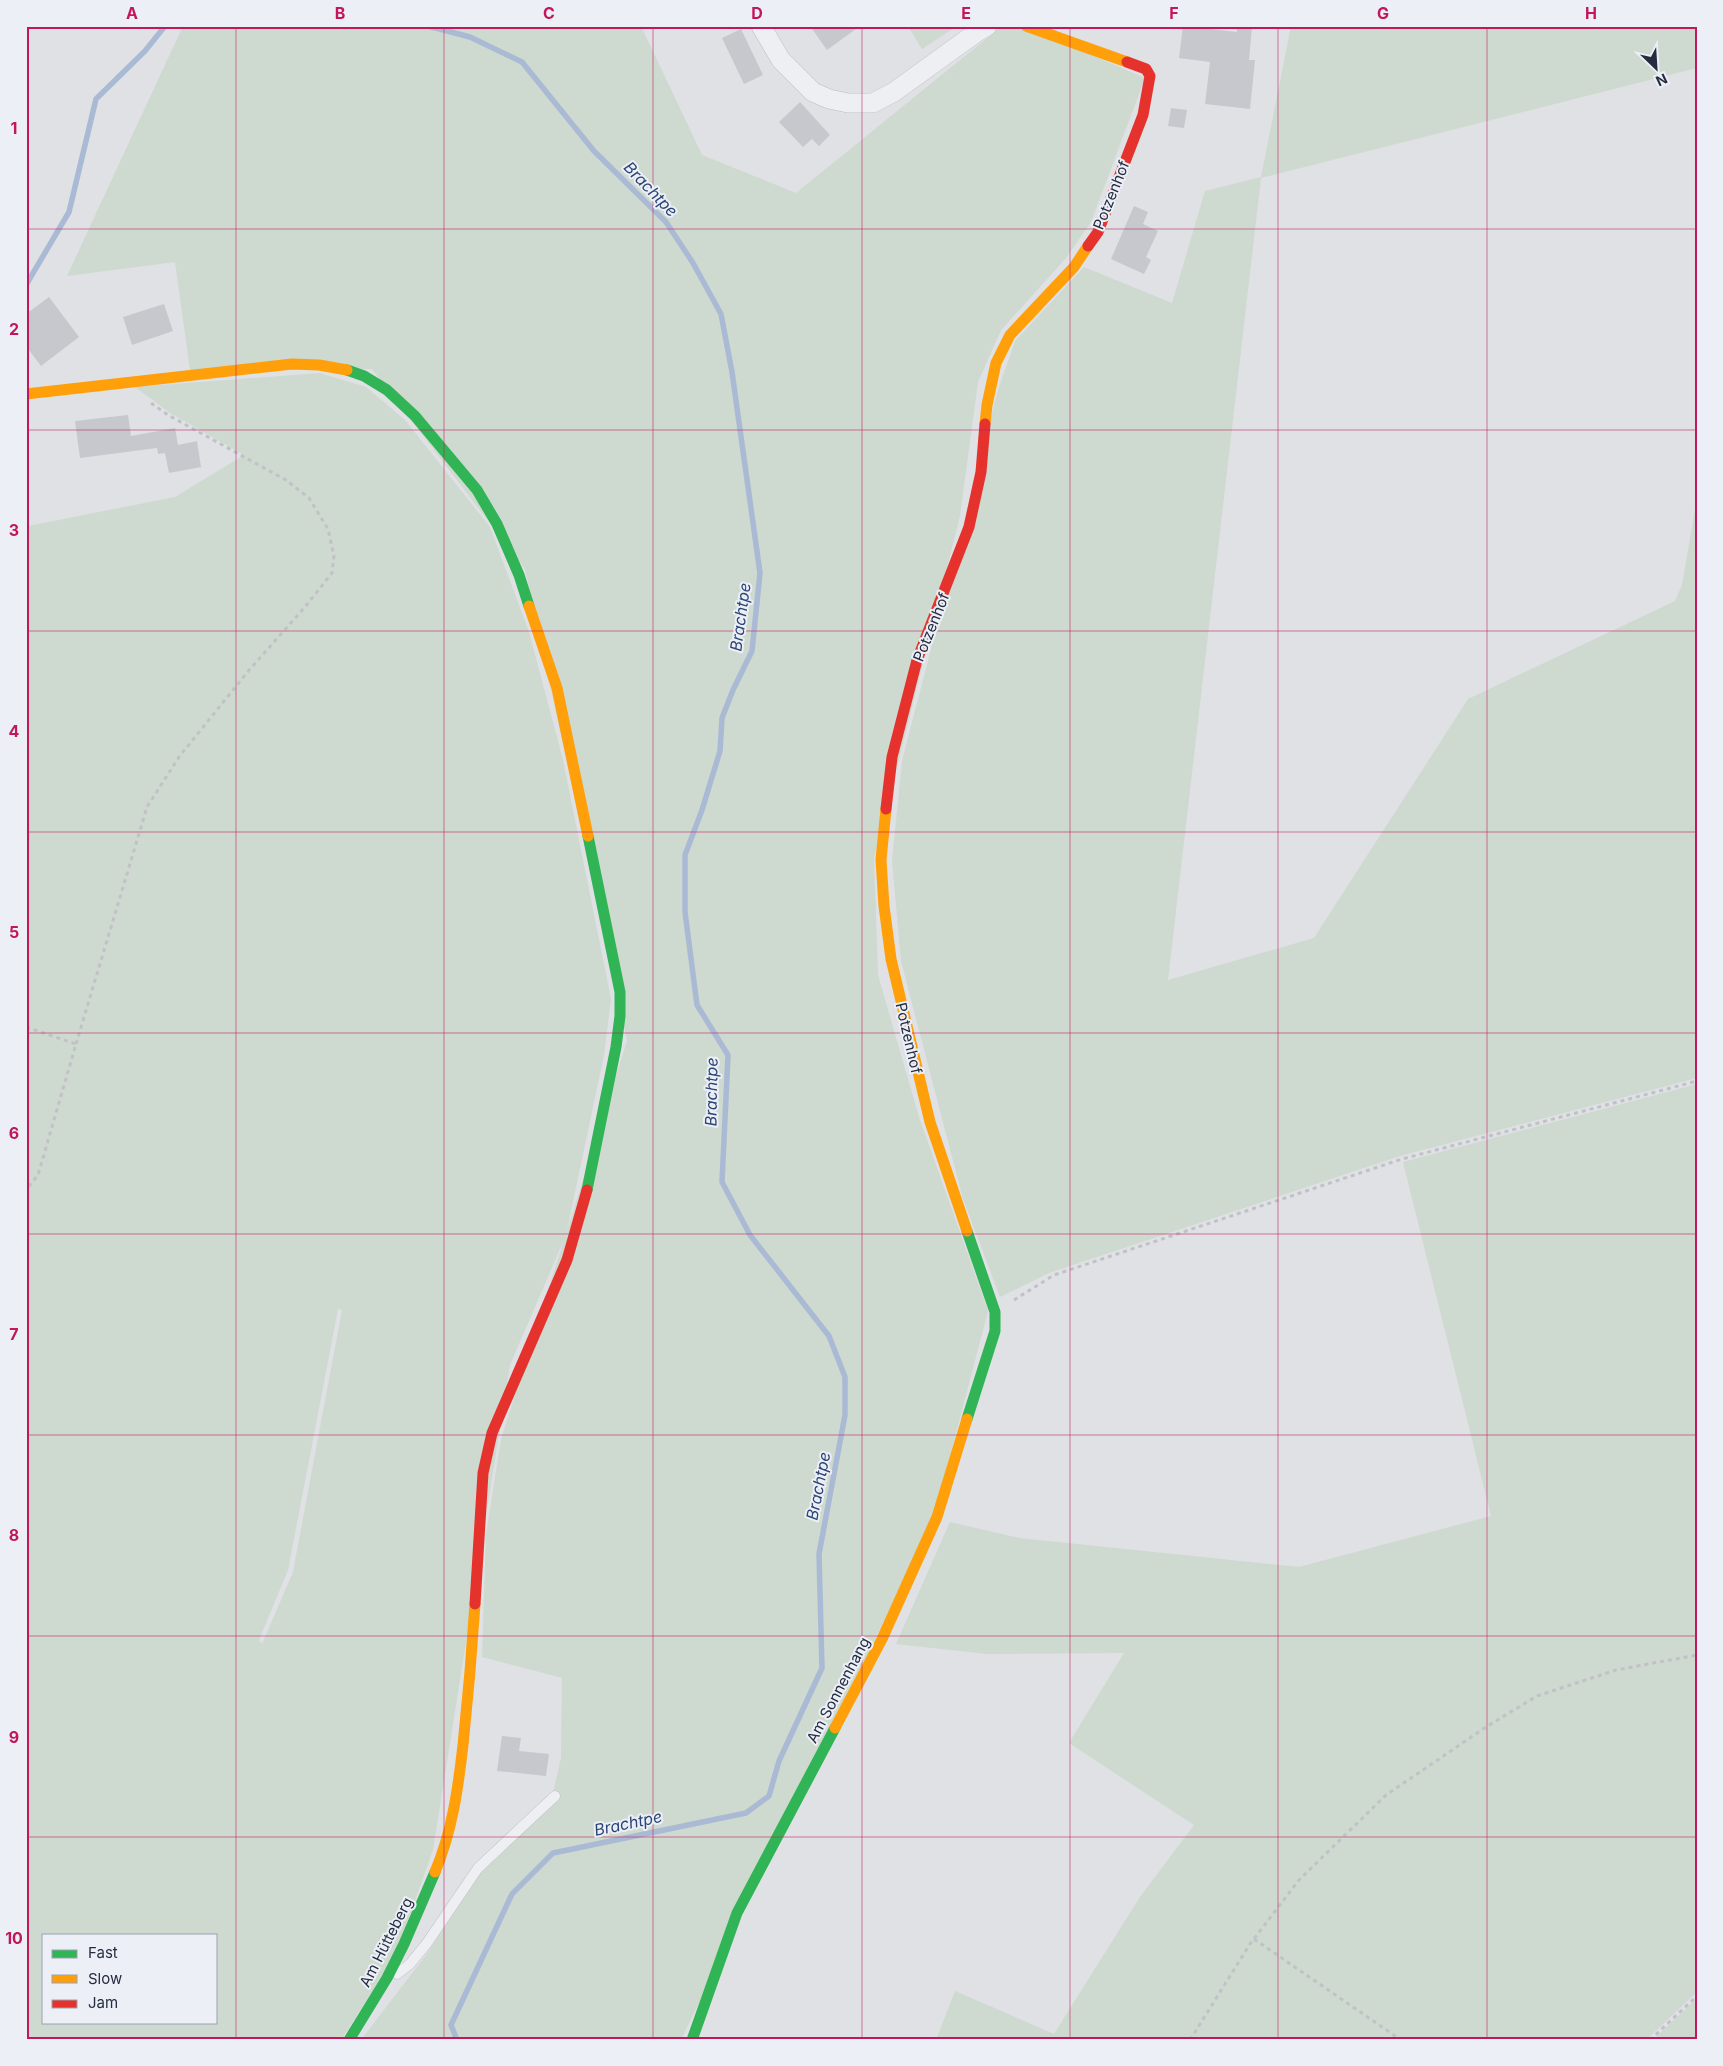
<svg xmlns="http://www.w3.org/2000/svg" width="1723" height="2066" font-family="Inter,sans-serif">
	<style>
		.green { fill: #ced9cf; fill-rule: evenodd }
		.lines { fill: none; stroke-linecap: round; stroke-linejoin: round }
		.stream { stroke: #aabad4; stroke-width: 5.5 }
		.building { fill: #c6c8cd }
		.lane-casing { stroke: #bcbec3; stroke-width: 11 }
		.street-casing { stroke: #bcbec3; stroke-width: 20 }
		.path { stroke: #c1c2c8; stroke-width: 3; stroke-dasharray: 4 4; stroke-linecap: butt }
		.lane { stroke: #eeeff2; stroke-width: 10 }
		.street { stroke: #eeeff2; stroke-width: 19 }
		.fast { stroke: #30b455; stroke-width: 11 }
		.slow { stroke: #ff9f0a; stroke-width: 11 }
		.jam { stroke: #e5322d; stroke-width: 11 }
		.grid { fill: none; stroke: #c2185b; stroke-width: 1; stroke-opacity: 0.55 }
		.labels { text-anchor: middle; dominant-baseline: central; stroke-width: 4; stroke-linejoin: round; paint-order: stroke }
		.street-label { font-size: 15px; fill: #252c40; stroke: #eceff6 }
		.water-label { font-size: 16px; font-style: italic; fill: #2b4577; stroke: #eceff6 }
		.neatline { fill: none; stroke: #c2185b; stroke-width: 2 }
		.grid-label { font-size: 16px; text-anchor: middle; font-weight: bold; fill: #c2185b }
	</style>
	<rect width="100%" height="100%" fill="#dfe1e5"/>
	<path class="green" d="M183,26H641L702,155L796,193L1002,26L1012,27L1061,42L1145,78L1091,222L1066,258L1001,330L978,382L960,516L874,859L878,975L919,1117L988,1311L934,1517L681,2040H361L426,1955L480,1874L555,1802L553,1793L561,1758L562,1678L482,1657L486,1534L501,1439L627,1041L525,569L372,369L190,370L175,262L67,276Z
		M908,26H957L922,49Z
		M1291,26H1697V68L1261,178L1168,980L1314,938L1468,699L1675,601L1682,585L1697,498V1078L1400,1156L1049,1273L1000,1297L963,1199L901,961L892,861L902,761L998,390L1015,341L1084,267L1172,303L1205,191L1261,177Z
		M320,373L366,387L405,420L490,527L529,632L563,760L611,999L604,1055L566,1235L510,1365L433,1850L396,1954L341,2040H26V529L28,526L175,497L244,455L170,413L135,387ZM338,1309L342,1310L293,1572L262,1644L259,1640L288,1570ZM44,1935H216V2022H44Z
		M1697,1084V1992L1646,2040H936L955,1991L1054,2034L1140,1897L1194,1825L1069,1743L1124,1653L987,1654L896,1644L950,1522L1019,1538L1299,1567L1491,1516L1403,1162Z
		M1697,1998V2040H1653Z"/>
	<g class="lines">
		<path class="stream" d="M428,26L470,37L522,62L594,151L666,222L693,263L721,314L732,372L760,573L752,651L733,690L722,718L720,751L702,810L685,855V912L697,1005L728,1055L722,1182L750,1235L829,1336L845,1377V1415L819,1554L822,1668L779,1761L769,1796L746,1813L553,1853L512,1894L451,2025L457,2040
			M26,285L69,212L96,99L145,51L165,26"/>
	</g>
	<path class="building" d="M810,26H860L827,50Z
		M1183,26L1237,32V26H1252L1249,60H1255L1250,109L1205,104L1210,62L1179,58Z
		M741,29L763,75L744,84L722,38Z
		M800,102L830,135L819,146L812,139L803,147L779,122Z
		M1171,108L1187,110L1184,128L1168,126Z
		M1134,206L1148,212L1143,224L1158,231L1146,257L1151,260L1144,274L1111,259Z
		M49,297L79,337L41,366L26,346V314Z
		M164,304L173,331L132,345L123,317Z
		M128,415L131,436L175,428L178,445L197,441L201,467L169,473L165,453L158,454L157,448L80,458L75,421Z
		M502,1736L521,1738L519,1751L549,1754L546,1776L497,1771Z"/>
	<g class="lines">
		<defs>
			<path id="lane" d="M397,1974L410,1964L427,1943L478,1868L555,1796"/>
			<path id="street" d="M761,26L781,60L813,92L829,99L848,103H873L894,92L977,32L987,26"/>
		</defs>
		<use href="#lane" class="lane-casing"/>
		<use href="#street" class="street-casing"/>
		<path class="path" d="M26,1027L76,1044L38,1175L26,1190
			M76,1044L147,807L179,757L250,669L305,607L332,573L334,556L328,529L309,498L286,480L168,415L151,403
			M1014,1300L1054,1275L1402,1159L1697,1081
			M1254,1939L1401,2040
			M1190,2040L1250,1944L1299,1880L1386,1795L1486,1727L1537,1696L1616,1670L1697,1655
			M1650,2040L1697,1996"/>
		<use href="#lane" class="lane"/>
		<use href="#street" class="street"/>
		<path class="fast" d="M347,370L364,376L387,390L415,416L477,490L497,524L519,575L529,606
			M587,1190L616,1047L620,1016V992L588,836
			M967,1231L995,1312V1331L967,1419
			M349,2040L387,1978L404,1944L435,1872
			M692,2040L737,1913L835,1728"/>
		<path class="slow" d="M1026,26L1127,62
			M26,394L292,364L319,365L347,370
			M985,424L987,405L996,363L1010,335L1074,267L1088,246
			M529,606L557,688L588,836
			M886,809L881,860L884,906L891,959L930,1122L967,1231
			M835,1728L882,1639L937,1517L967,1419
			M435,1872C452,1832 458,1789 463,1745C468,1698 472,1651 475,1604"/>
		<path class="jam" d="M1088,246L1098,232L1143,115L1150,76L1146,69L1127,62
			M886,809L892,757L917,660L969,527L981,472L985,424
			M475,1604L483,1473L492,1433L567,1260L587,1190"/>
	</g>
	<path class="grid" d="M236,26V2040M444,26V2040M653,26V2040M862,26V2040M1070,26V2040M1278,26V2040M1487,26V2040M26,229H1697M26,430H1697M26,631H1697M26,832H1697M26,1033H1697M26,1234H1697M26,1435H1697M26,1636H1697M26,1837H1697"/>
	<g class="labels">
		<g class="street-label">
			<text transform="translate(1111 195) rotate(-68)">Potzenhof</text>
			<text transform="translate(931 627) rotate(-68)">Potzenhof</text>
			<text transform="translate(909 1038) rotate(77)">Potzenhof</text>
			<text transform="translate(838 1690) rotate(-62)">Am Sonnenhang</text>
			<text transform="translate(386 1942) rotate(-63)">Am Hütteberg</text>
		</g>
		<g class="water-label">
			<text transform="translate(651 189) rotate(46)">Brachtpe</text>
			<text transform="translate(740 617) rotate(-82)">Brachtpe</text>
			<text transform="translate(711 1092) rotate(-89)">Brachtpe</text>
			<text transform="translate(818 1486) rotate(-79)">Brachtpe</text>
			<text transform="translate(628 1823) rotate(-12)">Brachtpe</text>
		</g>
	</g>
	<rect width="1723" height="2066" fill="none" stroke="#eceff6" stroke-width="55"/>
	<rect x="42" y="1934" width="175" height="90" fill="#eceff6" stroke="#9ca1ad"/>
	<rect x="52" y="1950" width="25" height="8" fill="#30b455" stroke="#9ca1ad"/>
	<text x="88" y="1958" font-size="15" fill="#252c40">Fast</text>
	<rect x="52" y="1975" width="25" height="8" fill="#ff9f0a" stroke="#9ca1ad"/>
	<text x="88" y="1984" font-size="15" fill="#252c40">Slow</text>
	<rect x="52" y="2000" width="25" height="8" fill="#e5322d" stroke="#9ca1ad"/>
	<text x="88" y="2008" font-size="15" fill="#252c40">Jam</text>
	<g transform="translate(1656 68) rotate(155)" stroke="#eceff6" stroke-width="4" paint-order="stroke">
	<path d="M0-4L9 19L0 12L-9 19Z" fill="#252c40"/>
	<text y="-8" font-size="14" font-weight="bold" text-anchor="middle" fill="#252c40">N</text>
	</g>
	<rect x="28" y="28" width="1668" height="2010" class="neatline"/>
	<g class="grid-label">
		<text x="132" y="19">A</text>
		<text x="340" y="19">B</text>
		<text x="549" y="19">C</text>
		<text x="757" y="19">D</text>
		<text x="966" y="19">E</text>
		<text x="1174" y="19">F</text>
		<text x="1383" y="19">G</text>
		<text x="1591" y="19">H</text>
		<text x="14" y="134">1</text>
		<text x="14" y="335">2</text>
		<text x="14" y="536">3</text>
		<text x="14" y="737">4</text>
		<text x="14" y="938">5</text>
		<text x="14" y="1139">6</text>
		<text x="14" y="1340">7</text>
		<text x="14" y="1541">8</text>
		<text x="14" y="1743">9</text>
		<text x="14" y="1944">10</text>
	</g>
</svg>
